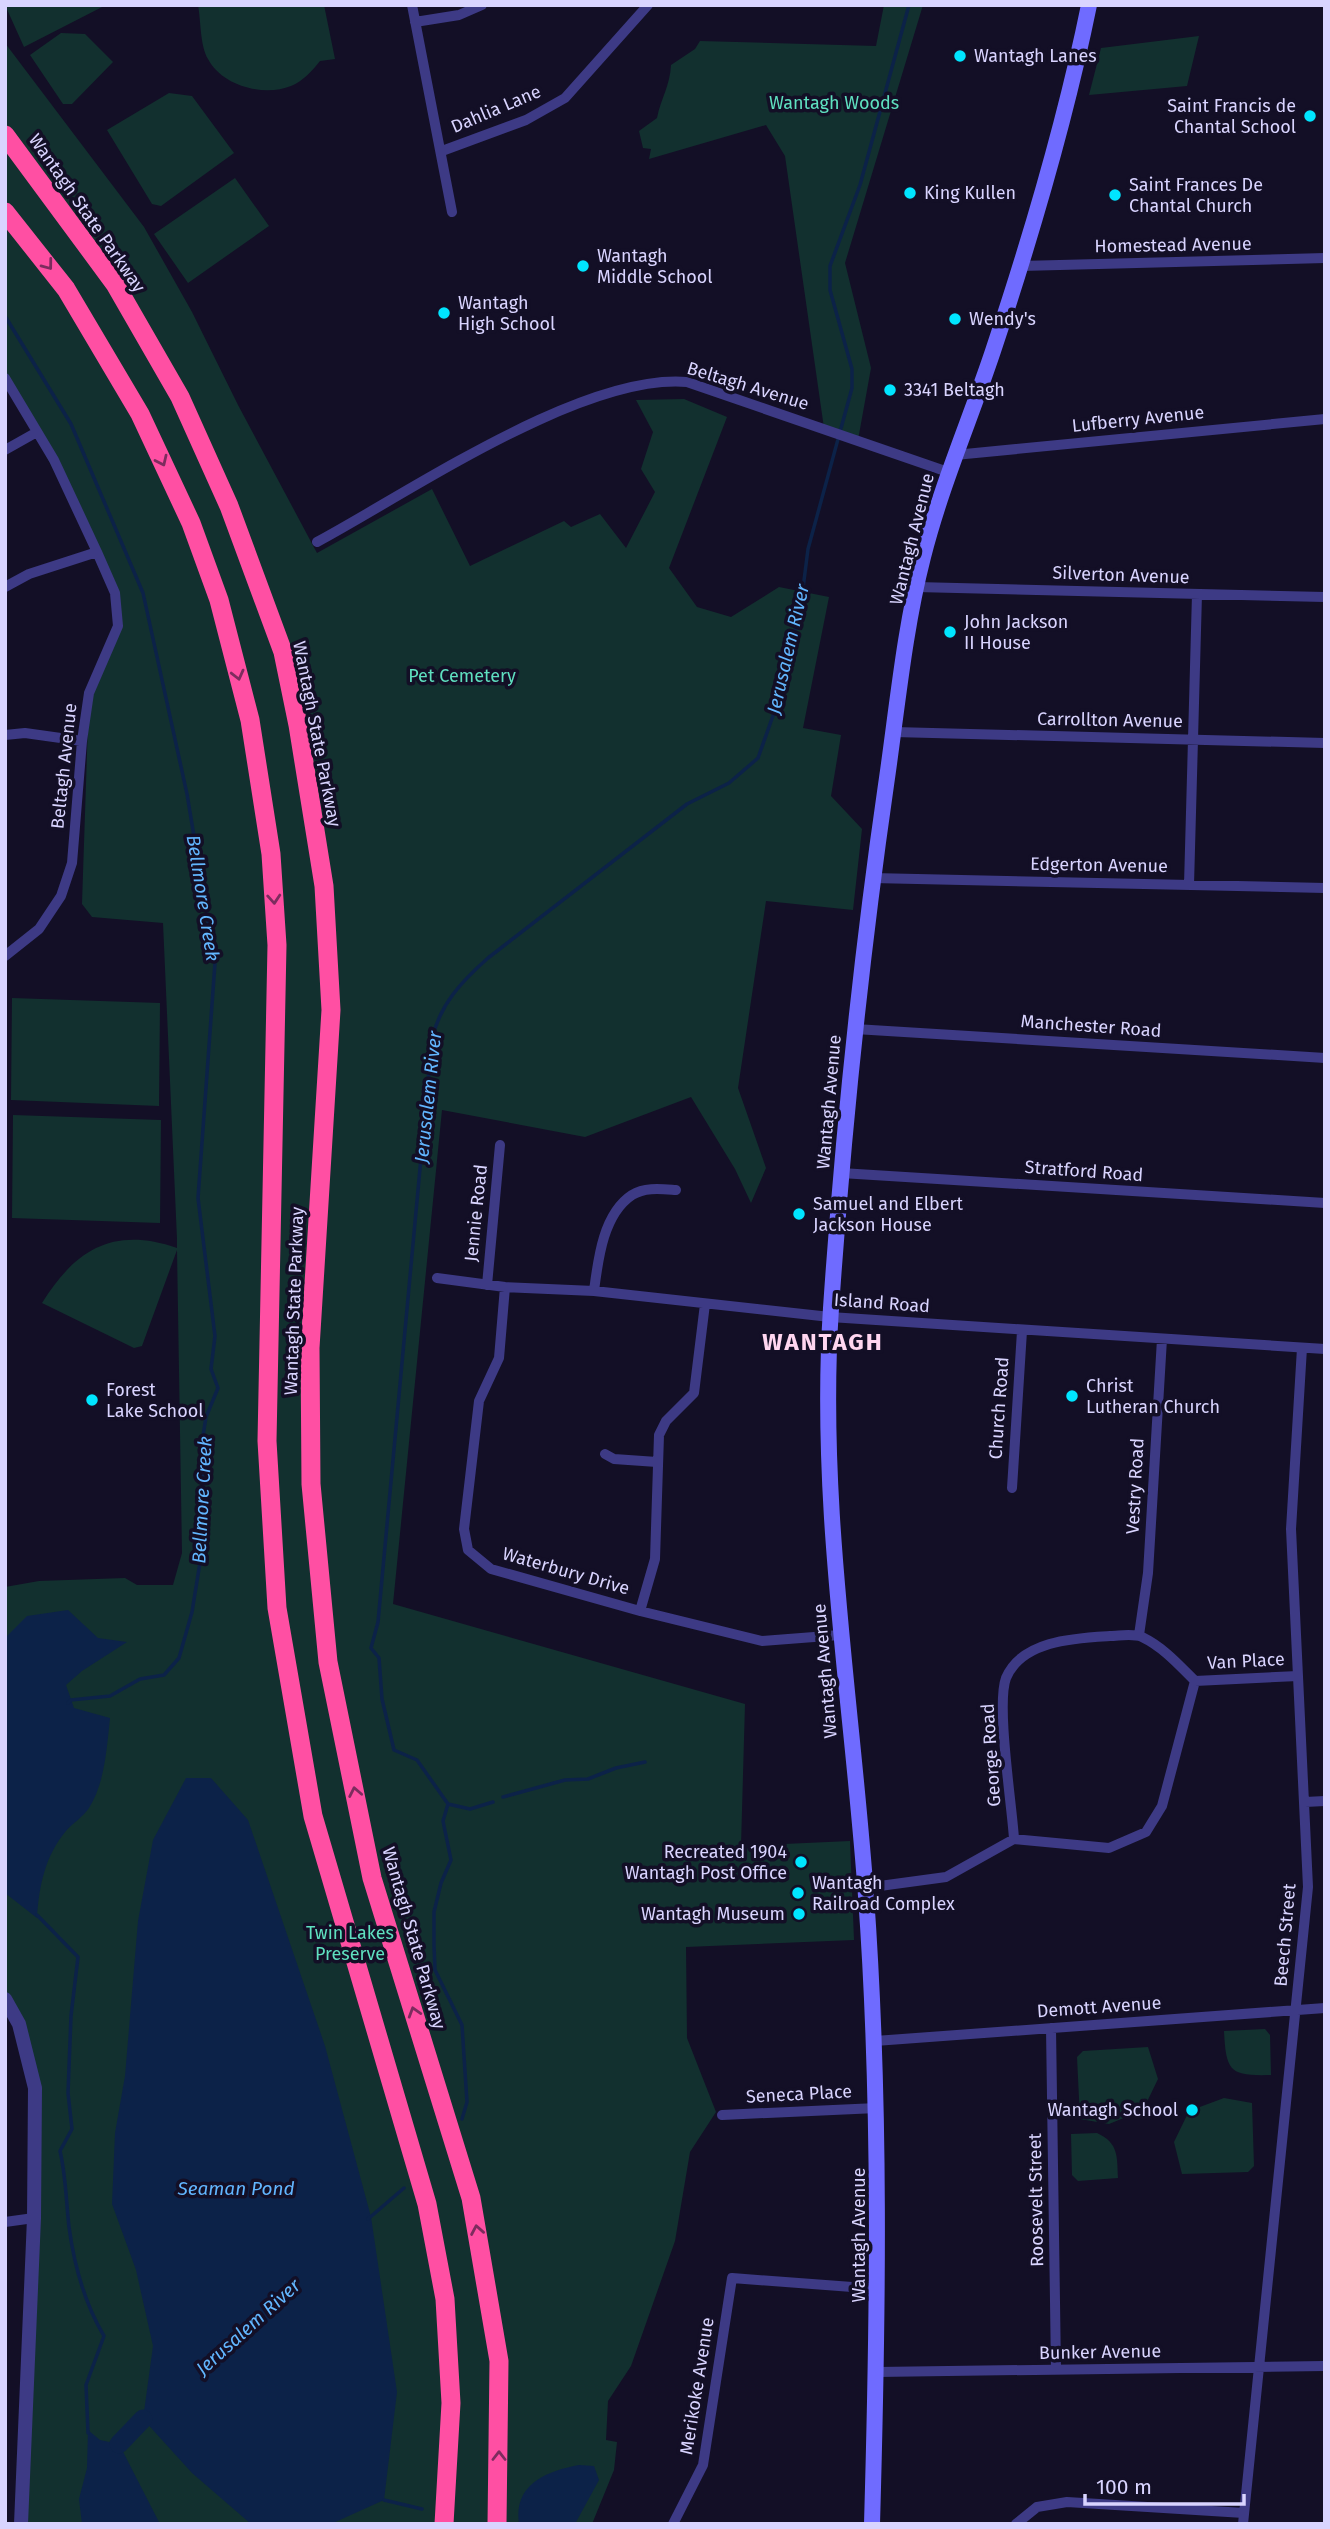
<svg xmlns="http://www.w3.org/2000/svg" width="1330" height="2529" font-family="'Fira Sans',sans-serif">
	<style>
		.green { fill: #12302f }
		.water { fill: #0c2248 }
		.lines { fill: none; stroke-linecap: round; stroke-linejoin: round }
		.stream { stroke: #0c2248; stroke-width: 3.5 }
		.river { stroke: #0c2248; stroke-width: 19 }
		.minor { stroke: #3d3a85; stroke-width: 10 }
		.tertiary { stroke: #3d3a85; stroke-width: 14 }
		.secondary { stroke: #6f6bff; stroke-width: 16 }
		.motorway { stroke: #ff4fa3; stroke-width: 19 }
		.oneway { stroke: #7d2c5e }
		.poi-dot { fill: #00e5ff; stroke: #130f26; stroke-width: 2.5 }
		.labels { text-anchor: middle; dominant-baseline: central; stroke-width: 7; stroke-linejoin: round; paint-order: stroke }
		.poi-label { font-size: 18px; fill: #d9d4ff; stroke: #130f26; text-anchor: start }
		.park-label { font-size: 18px; fill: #5fe0c0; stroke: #130f26 }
		.street-label { font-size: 18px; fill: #d9d4ff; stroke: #130f26 }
		.water-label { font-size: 19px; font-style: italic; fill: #62b6ff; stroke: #130f26 }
		.district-label { font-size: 24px; font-weight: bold; letter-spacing: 2px; fill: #ffd6f0; stroke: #130f26 }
	</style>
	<rect width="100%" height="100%" fill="#130f26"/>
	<path class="green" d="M5,5H106L24,47Z
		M198,5H324L335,59L320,61C312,71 303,81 291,86C264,97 222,86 208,59C200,46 201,21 198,5Z
		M884,5H923L845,263L871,368L858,440L824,428L785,156L766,125L649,159L651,149L643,148L639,131L657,118C661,98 670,86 671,65L695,49L700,41L876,46Z
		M61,33L85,34L113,62L72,104H63L30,55Z
		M1199,36L1187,86L1089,95L1101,48Z
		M5,43L144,227L192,312L238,405L317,553L432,489L470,566L564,521L571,527L600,514L626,548L655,492L641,469L653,432L636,400L684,399L727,417L669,568L697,607L731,617L779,587L829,597L803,728L841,735L831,796L862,829L853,910L766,901L738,1088L766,1168L751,1203L735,1169L691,1097L585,1137L442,1110L393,1604L745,1704L741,1846L850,1841L854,1940L686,1947L687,2038L716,2112L690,2152L675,2241L631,2366L608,2401L606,2440L617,2442L614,2470L592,2524H27L38,2200L27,2039L5,1992V1587L39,1581L125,1578L137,1585H173L182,1553L177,1250L142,1346L134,1348L42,1303C75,1250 113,1226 177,1248V1239L163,923L92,917L82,904L89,693L118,626L115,593L97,552L5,378Z
		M169,93L192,96L234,153L161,206L152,204L107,130Z
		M235,178L269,226L188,283L154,234Z
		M12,998L160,1003L159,1106L11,1100Z
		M13,1115L161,1120L160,1223L12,1218Z
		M1265,2029L1270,2035L1271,2075C1230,2076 1226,2072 1224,2031Z
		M1148,2047L1158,2079L1143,2110L1109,2124L1080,2119L1077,2057L1083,2051Z
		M1224,2098L1252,2103L1254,2166L1248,2172L1182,2174L1174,2142L1189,2111Z
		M1097,2133C1119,2143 1117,2157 1118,2178L1078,2181L1072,2175L1071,2134Z"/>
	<path class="water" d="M68,1610L98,1638L127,1642L82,1671L66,1685L74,1708L110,1718C107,1746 105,1783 89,1808C83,1817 73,1823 66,1831C45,1856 39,1886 37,1918L5,1893V1638L27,1616Z
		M186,1778H211L248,1820L325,2046L371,2217L397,2392L384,2500L331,2524H251L192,2473L143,2419L153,2346L136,2270L112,2204L115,2133L125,2076L138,1921L153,1840Z
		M88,2430L100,2440L119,2444L160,2524H82L79,2499L87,2468Z
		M579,2465L594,2466L599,2480L575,2524H519C513,2484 547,2471 579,2465Z"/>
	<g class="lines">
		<path class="stream" d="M5,316L71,424L143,593L187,794L215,963L198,1198L215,1336L211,1369L218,1388L206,1417L203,1436L202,1550L192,1612L179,1658L164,1675L140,1679L110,1696L71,1700L68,1703
			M503,1797L565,1780L588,1779L616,1768L645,1762
			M448,1804L470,1809L493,1802
			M37,1915L78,1957L71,2016L68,2093L72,2129L60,2151C66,2176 66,2201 69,2227C74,2264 85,2304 104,2336L86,2385L88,2433
			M462,2119L467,2102L462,2025L435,1970L434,1945V1912L441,1883L451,1860L443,1821L448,1804L417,1760L394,1750L382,1699L379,1658L371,1648L378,1622L432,1039C440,1004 462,981 488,958L687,804L729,783L758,758L780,696L801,604L808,549L852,388V369L830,290V266L860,185L909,5
			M368,2219L404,2188
			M117,2447L145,2417
			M384,2500L422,2509"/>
		<path class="river" d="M119,2444L143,2419"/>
		<path class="minor" d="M412,5L452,212
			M415,22L459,15L482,5
			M442,151L526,120L565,98L648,5
			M1021,266L1325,258
			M5,378L54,460L97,552L115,593L118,626L89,693L82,741L72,863L61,896L39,929L5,956
			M5,450L37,432
			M955,455L1325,419
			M317,542C410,492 583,373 687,382L948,472
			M5,587L29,574L97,552
			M916,587L1325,597
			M894,732L1325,743
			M5,735L25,733L82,741
			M872,878L1325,888
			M1189,885L1197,594
			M855,1029L1325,1058
			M841,1173L1325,1203
			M437,1278L505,1287L594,1291L830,1317L1325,1349
			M487,1285L500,1145
			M505,1287L499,1358L479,1401L464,1529L468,1550L491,1569L640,1611L762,1641L840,1635
			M594,1291C598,1260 603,1214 632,1195C645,1187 661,1189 676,1190
			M605,1454L614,1459L657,1462
			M1012,1488L1022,1331
			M640,1611L655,1559L659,1435L666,1421L694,1393L705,1304
			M1139,1635L1148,1573L1162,1339
			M1195,1681L1298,1676
			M1305,1802L1325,1801
			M1014,1839C1012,1805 996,1705 1006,1678C1022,1640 1076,1638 1110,1636C1119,1636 1133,1633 1142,1637C1163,1647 1179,1665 1195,1681
			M865,1888L946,1877L1014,1839L1109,1848L1146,1832L1162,1806L1195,1681
			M1051,2028L1056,2370
			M875,2041L1325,2008
			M722,2115L877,2108
			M5,2222L34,2218
			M877,2372L1325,2366
			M673,2524L703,2465L732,2278L879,2289
			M1016,2524L1037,2507L1067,2502L1244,2513
			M1243,2524L1308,1887L1291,1529L1302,1348"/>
		<path class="tertiary" d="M5,1999L19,2024L35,2088L34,2218L21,2524"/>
		<path class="secondary" d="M872,2524C878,2314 881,2105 866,1896C852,1700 818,1504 831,1308C843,1133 861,958 886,785C897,710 904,631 923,557C941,486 970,420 993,351C1031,237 1065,123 1089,5"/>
		<path class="motorway" d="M5,135L115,284L180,397L229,506L283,652L298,725L324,886L331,1010L310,1348L311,1484L328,1662L372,1878L471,2198L499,2361L497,2524
			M5,212L66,289L140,414L191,523L219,600L250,720L271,854L277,945L267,1441L277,1608L313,1816L427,2204L445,2299L451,2403L444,2524"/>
	</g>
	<defs><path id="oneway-chevron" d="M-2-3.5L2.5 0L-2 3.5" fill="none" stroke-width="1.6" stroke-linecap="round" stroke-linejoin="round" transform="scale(1.75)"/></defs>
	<g class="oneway">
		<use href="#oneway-chevron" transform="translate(48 265) rotate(53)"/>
		<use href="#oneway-chevron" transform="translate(162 461) rotate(65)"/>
		<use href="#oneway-chevron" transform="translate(238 675) rotate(76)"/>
		<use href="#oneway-chevron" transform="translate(274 899) rotate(86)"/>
		<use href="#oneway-chevron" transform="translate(355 1792) rotate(-101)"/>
		<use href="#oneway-chevron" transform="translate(414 2012) rotate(-107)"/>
		<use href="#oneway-chevron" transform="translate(477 2230) rotate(-100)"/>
		<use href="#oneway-chevron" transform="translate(499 2456) rotate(-90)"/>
	</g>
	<g class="poi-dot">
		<circle cx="960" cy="56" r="7"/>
		<circle cx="1310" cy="116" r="7"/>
		<circle cx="910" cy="193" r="7"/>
		<circle cx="1115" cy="195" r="7"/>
		<circle cx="583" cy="266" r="7"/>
		<circle cx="444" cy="313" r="7"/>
		<circle cx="955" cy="319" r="7"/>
		<circle cx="890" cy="390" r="7"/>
		<circle cx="950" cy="632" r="7"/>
		<circle cx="799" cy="1214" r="7"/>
		<circle cx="1072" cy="1396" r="7"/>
		<circle cx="92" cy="1400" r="7"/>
		<circle cx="801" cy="1862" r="7"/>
		<circle cx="798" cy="1893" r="7"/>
		<circle cx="799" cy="1914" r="7"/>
		<circle cx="1192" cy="2110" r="7"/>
	</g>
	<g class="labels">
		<g class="poi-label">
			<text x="974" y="56">Wantagh Lanes</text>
			<text x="1296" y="106" text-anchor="end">Saint Francis de<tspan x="1296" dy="21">Chantal School</tspan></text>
			<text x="1129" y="185">Saint Frances De<tspan x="1129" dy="21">Chantal Church</tspan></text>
			<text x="924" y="193">King Kullen</text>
			<text x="597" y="256">Wantagh<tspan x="597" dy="21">Middle School</tspan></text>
			<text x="458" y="303">Wantagh<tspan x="458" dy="21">High School</tspan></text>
			<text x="969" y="319">Wendy's</text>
			<text x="904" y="390">3341 Beltagh</text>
			<text x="964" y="622">John Jackson<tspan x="964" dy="21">II House</tspan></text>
			<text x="813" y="1204">Samuel and Elbert<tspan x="813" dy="21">Jackson House</tspan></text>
			<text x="1086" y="1386">Christ<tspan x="1086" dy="21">Lutheran Church</tspan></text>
			<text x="106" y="1390">Forest<tspan x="106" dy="21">Lake School</tspan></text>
			<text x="787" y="1852" text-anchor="end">Recreated 1904<tspan x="787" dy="21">Wantagh Post Office</tspan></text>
			<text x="812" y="1883">Wantagh<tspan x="812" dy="21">Railroad Complex</tspan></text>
			<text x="785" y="1914" text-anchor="end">Wantagh Museum</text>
			<text x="1178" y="2110" text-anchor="end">Wantagh School</text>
		</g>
		<g class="park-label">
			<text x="834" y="103">Wantagh Woods</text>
			<text x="462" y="676">Pet Cemetery</text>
			<text x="350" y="1933">Twin Lakes<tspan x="350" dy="21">Preserve</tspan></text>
		</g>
		<g class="street-label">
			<text transform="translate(496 109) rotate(-23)">Dahlia Lane</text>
			<text transform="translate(87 213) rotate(55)">Wantagh State Parkway</text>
			<text transform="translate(1173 245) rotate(-1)">Homestead Avenue</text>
			<text transform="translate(748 386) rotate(17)">Beltagh Avenue</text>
			<text transform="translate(1138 419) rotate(-6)">Lufberry Avenue</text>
			<text transform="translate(912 539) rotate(-76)">Wantagh Avenue</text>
			<text transform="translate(1121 575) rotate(2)">Silverton Avenue</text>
			<text transform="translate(1110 720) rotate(1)">Carrollton Avenue</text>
			<text transform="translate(317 734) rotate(79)">Wantagh State Parkway</text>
			<text transform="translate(64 766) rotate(-84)">Beltagh Avenue</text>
			<text transform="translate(1099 865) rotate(1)">Edgerton Avenue</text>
			<text transform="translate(1091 1026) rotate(4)">Manchester Road</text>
			<text transform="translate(829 1102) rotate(-85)">Wantagh Avenue</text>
			<text transform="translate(1084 1171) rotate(4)">Stratford Road</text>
			<text transform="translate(476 1213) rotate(-84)">Jennie Road</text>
			<text transform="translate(294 1301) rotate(-88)">Wantagh State Parkway</text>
			<text transform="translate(882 1303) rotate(4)">Island Road</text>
			<text transform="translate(999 1408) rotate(-86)">Church Road</text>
			<text transform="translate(1135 1486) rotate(-87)">Vestry Road</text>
			<text transform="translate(566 1571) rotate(16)">Waterbury Drive</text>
			<text transform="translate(1246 1661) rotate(-3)">Van Place</text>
			<text transform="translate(825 1671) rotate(-95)">Wantagh Avenue</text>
			<text transform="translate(991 1755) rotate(-94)">George Road</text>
			<text transform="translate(1285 1935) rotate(-85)">Beech Street</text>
			<text transform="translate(414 1938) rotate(74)">Wantagh State Parkway</text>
			<text transform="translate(1099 2007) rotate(-4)">Demott Avenue</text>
			<text transform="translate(799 2094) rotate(-3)">Seneca Place</text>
			<text transform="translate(1036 2200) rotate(-91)">Roosevelt Street</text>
			<text transform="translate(859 2235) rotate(-90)">Wantagh Avenue</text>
			<text transform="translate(1100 2352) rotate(-1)">Bunker Avenue</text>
			<text transform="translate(697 2386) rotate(-81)">Merikoke Avenue</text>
		</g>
		<g class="water-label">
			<text transform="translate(788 649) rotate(-77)">Jerusalem River</text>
			<text transform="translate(203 898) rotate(81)">Bellmore Creek</text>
			<text transform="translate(428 1097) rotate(-84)">Jerusalem River</text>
			<text transform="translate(202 1500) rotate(-87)">Bellmore Creek</text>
			<text x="236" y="2188">Seaman Pond</text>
			<text transform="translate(248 2327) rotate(-42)">Jerusalem River</text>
		</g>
		<g class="district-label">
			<text x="823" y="1342">WANTAGH</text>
		</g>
	</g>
	<rect width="1330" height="2529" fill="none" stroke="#d9d4ff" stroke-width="14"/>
	<path d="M1085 2494v10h159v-10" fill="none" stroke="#d9d4ff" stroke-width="3.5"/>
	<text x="1096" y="2494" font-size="21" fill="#d9d4ff" stroke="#130f26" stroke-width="5" paint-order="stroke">100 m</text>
</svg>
